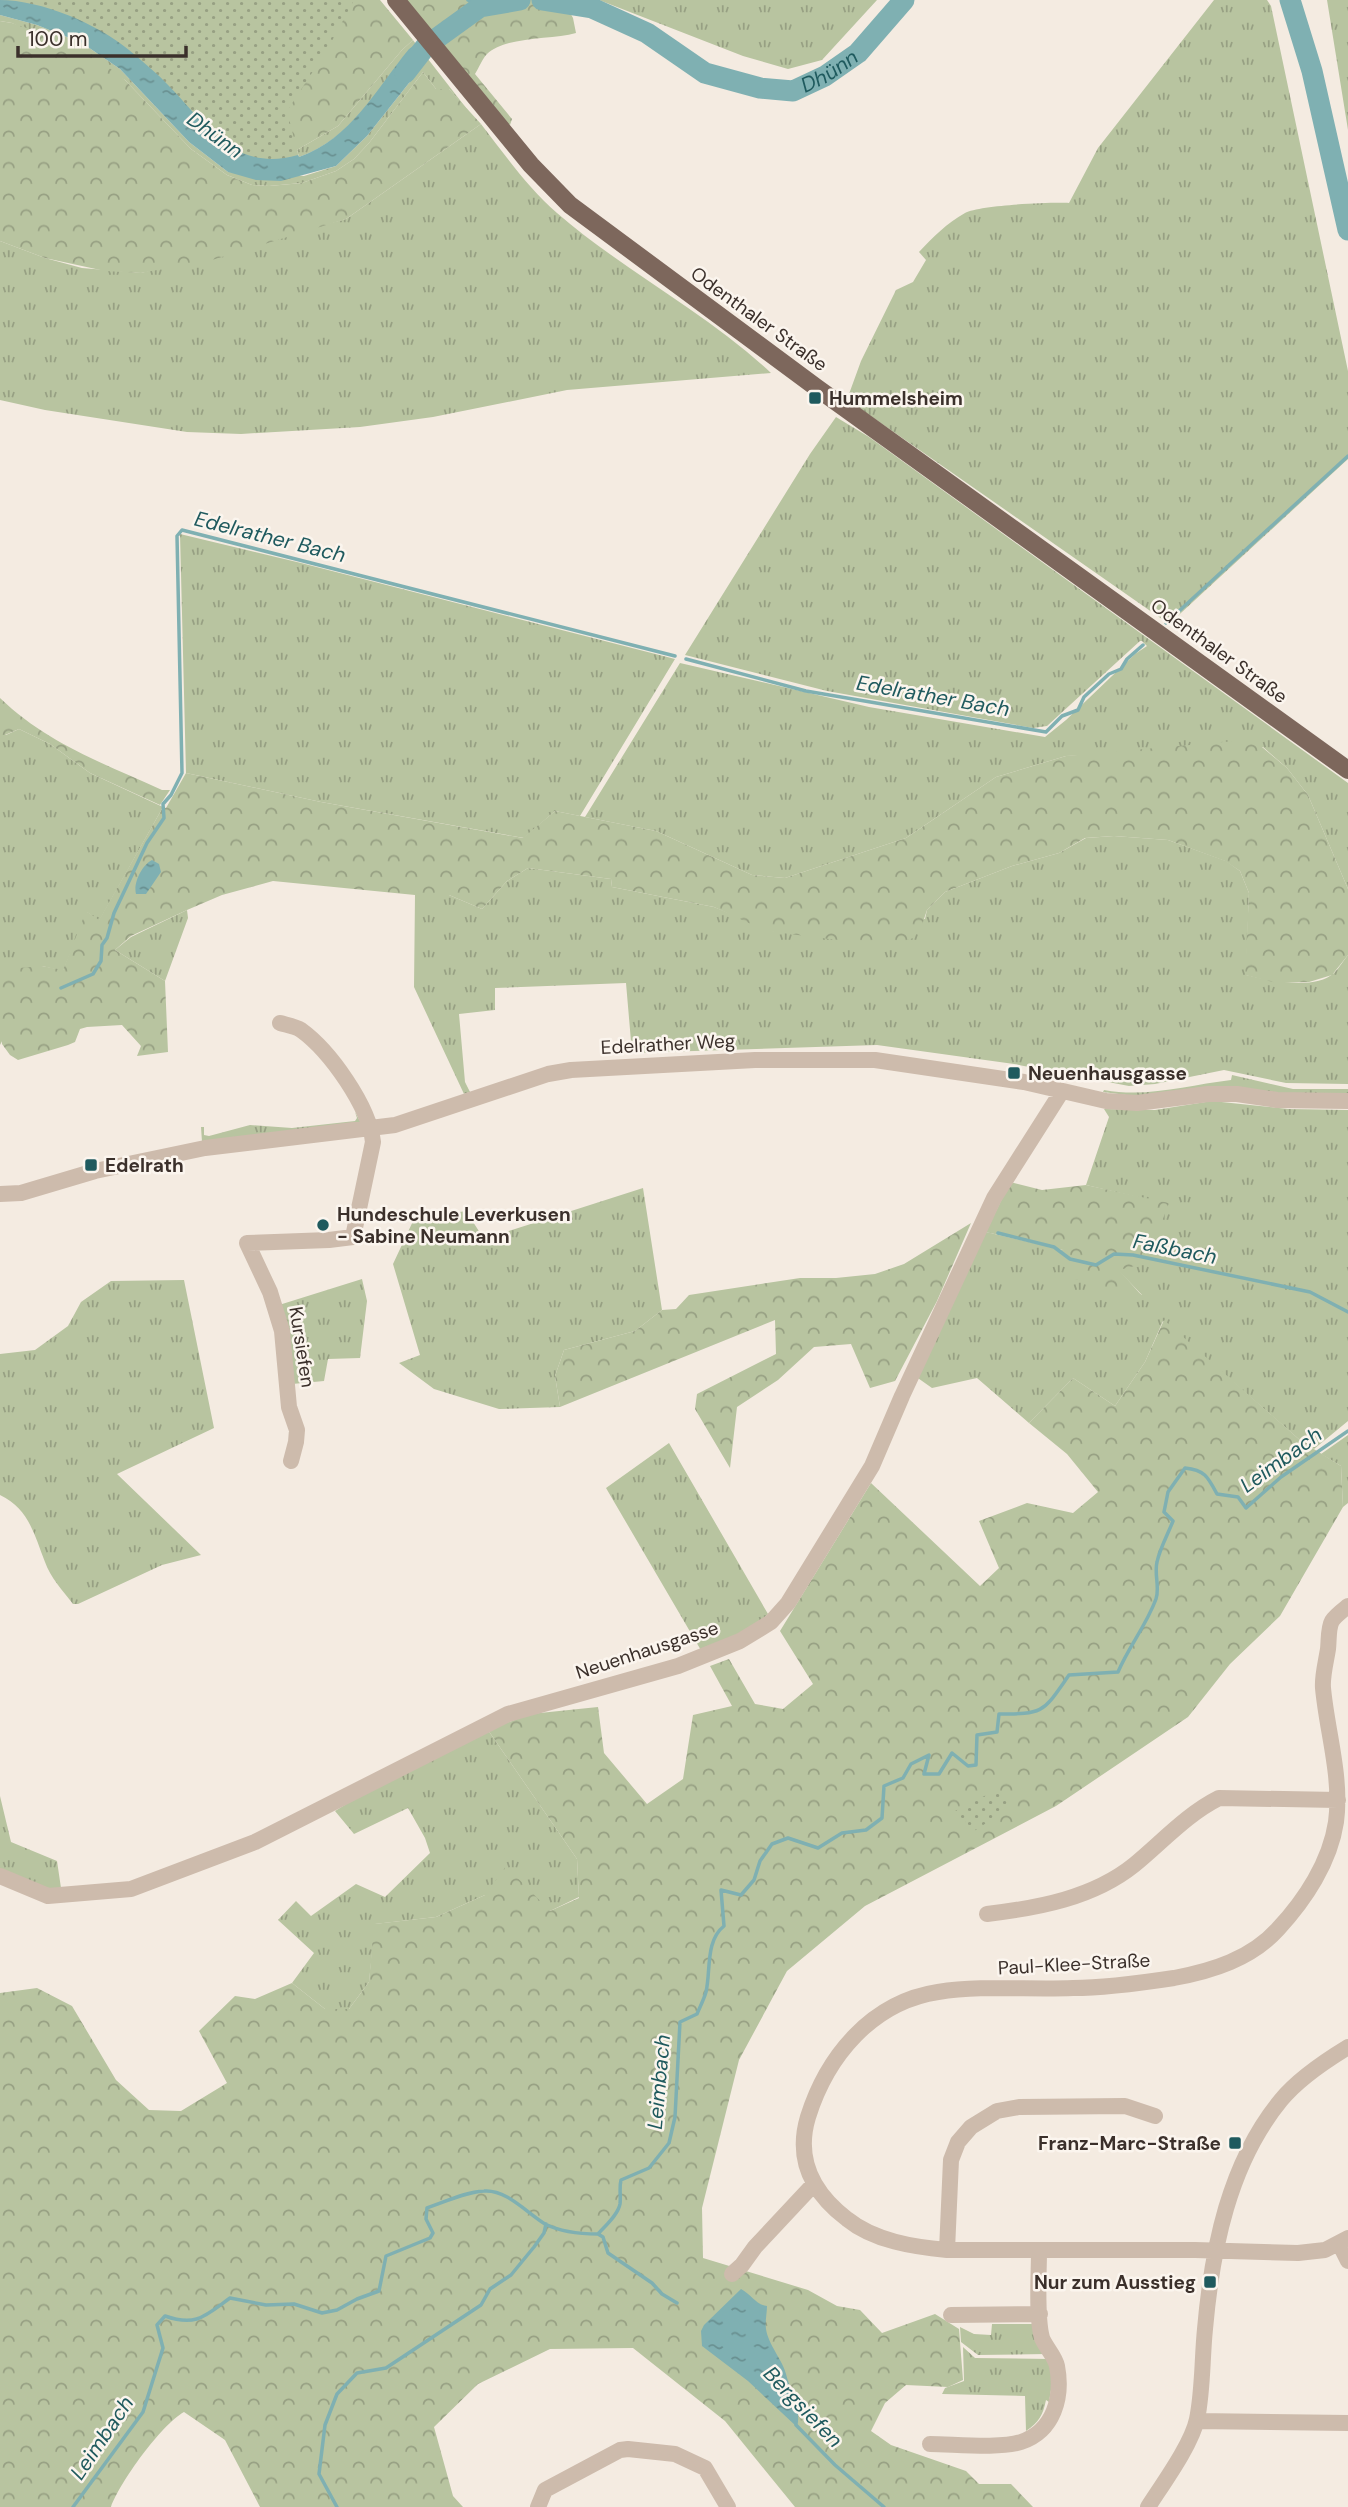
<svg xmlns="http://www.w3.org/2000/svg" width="1348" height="2507" font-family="'DM Sans',sans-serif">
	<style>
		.grass { fill: url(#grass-tufts) }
		.forest { fill: url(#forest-crowns) }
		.park { fill: url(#park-dots) }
		.water { fill: url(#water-ripples) }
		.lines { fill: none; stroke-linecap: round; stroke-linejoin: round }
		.stream { stroke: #7fb0b2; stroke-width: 3.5 }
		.river { stroke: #7fb0b2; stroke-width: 21 }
		.minor { stroke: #cdbbac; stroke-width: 16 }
		.major { stroke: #7d675c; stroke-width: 18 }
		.poi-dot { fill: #1f5a5e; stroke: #fbf5ee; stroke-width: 2.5 }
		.labels { text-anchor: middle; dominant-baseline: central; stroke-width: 5; stroke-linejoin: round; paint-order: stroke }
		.street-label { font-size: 19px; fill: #3b302b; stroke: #fbf5ee }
		.poi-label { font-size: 19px; font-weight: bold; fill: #3b302b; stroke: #fbf5ee; text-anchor: start }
		.water-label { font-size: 21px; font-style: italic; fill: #1f5a5e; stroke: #fbf5ee }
	</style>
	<defs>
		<pattern id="grass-tufts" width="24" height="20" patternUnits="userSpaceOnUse" patternTransform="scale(1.75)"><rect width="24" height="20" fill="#b8c4a0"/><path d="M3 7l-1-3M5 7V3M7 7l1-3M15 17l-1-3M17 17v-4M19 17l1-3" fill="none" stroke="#97a083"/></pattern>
		<pattern id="forest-crowns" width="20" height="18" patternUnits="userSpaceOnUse" patternTransform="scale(1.75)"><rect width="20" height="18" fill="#b8c4a0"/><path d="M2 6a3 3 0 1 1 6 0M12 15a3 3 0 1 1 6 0" fill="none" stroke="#97a083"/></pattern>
		<pattern id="park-dots" width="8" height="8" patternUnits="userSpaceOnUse" patternTransform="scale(1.75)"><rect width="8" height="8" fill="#b8c4a0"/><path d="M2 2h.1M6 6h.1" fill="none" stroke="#97a083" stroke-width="1.8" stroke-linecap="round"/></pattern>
		<pattern id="water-ripples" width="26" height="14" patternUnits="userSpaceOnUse" patternTransform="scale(1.75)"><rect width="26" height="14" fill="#7fb0b2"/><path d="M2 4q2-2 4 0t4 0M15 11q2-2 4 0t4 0" fill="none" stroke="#699091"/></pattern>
	</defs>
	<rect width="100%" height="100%" fill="#f4ebe1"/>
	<path class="grass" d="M599,0H877L822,60L788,69L743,56Z
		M1214,0H1267L1271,6L1348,371V459L1169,624L855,405L850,400L849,394L861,361L896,290L913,282L926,260L919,252C933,237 947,223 965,213C980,205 1050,202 1069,203L1098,148Z
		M1327,0H1348V130Z
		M0,15L37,25L82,43L120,69L189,142L228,172L304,176L336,166L367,136L428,59L470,113L449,89H436L423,72L369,143L354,159L336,171L302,183L269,186L252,185L227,175L191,149L125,80L12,23L0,21Z
		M413,40L416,44L409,50C379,91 349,140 299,157L297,150L338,126L402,50Z
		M481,124C505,155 528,188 557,213C624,271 706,312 771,373L567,390L433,417L360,427L241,434L187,432L45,410L0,400V241L45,258L82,268L141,273L346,219Z
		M836,417L869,437L1348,783V889L1308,795L1287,768L1263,747L1066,756L996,777L906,838L785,878L752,875L656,831L585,817L680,663L869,707L1045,737L1066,720L1135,654L1147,646L1142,641H1140L1047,726L1033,728L827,691L685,655L810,454Z
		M180,534L301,563L675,659L580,816L555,811L524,838L321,802L186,773Z
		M19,729L50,744L90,773L163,807L99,921L87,912L63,971L42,966L0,1045V735H6Z
		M1114,836L1168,840L1226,861L1240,871L1249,893L1246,975C1268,980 1314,991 1334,973C1339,968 1343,961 1348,955V1084L1286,1083L1224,1070L1155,1084L1129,1086L1014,1064L877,1045L632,1053L626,983L495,988V1010L459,1014L465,1082L470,1092L464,1094L414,987L415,895H449L482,909L507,881L528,868L611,879L612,887L714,907L775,932H781L925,919L927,910L945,892L1012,866L1059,853L1086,838Z
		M187,910L188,918L165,981L115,950L131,937Z
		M1232,1075L1293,1089H1348V1096L1126,1095L1103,1092L1104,1090C1148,1098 1188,1085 1231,1080Z
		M1212,1101L1288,1109L1348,1110V1421L1314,1449L1301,1441L1163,1321L1145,1362L1115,1406L1073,1378L1029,1423L977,1378L932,1388L915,1376L986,1232L1063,1250L1142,1295L1118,1270L1168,1204L1086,1185L1109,1117L1104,1109L1155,1110Z
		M355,1112L361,1123L202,1142L201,1127H204V1135L209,1136L250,1125L292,1128L355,1121L357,1118Z
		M643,1188L662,1310L635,1331L564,1350L555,1376L560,1407L499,1409L434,1389L399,1363L420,1355L393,1264L414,1219L466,1211L484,1239Z
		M362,1279L367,1301L360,1358L328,1359L324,1381L292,1384L279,1305Z
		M184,1280L214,1428L117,1474L201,1555L162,1565L78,1604H73C63,1591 50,1577 45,1562C34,1534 29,1509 0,1495V1354L35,1350L68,1326L81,1302L111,1281Z
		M1348,1435V1503L1343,1507L1341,1466L1321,1454Z
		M669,1443L768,1614L754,1628L702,1652L606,1488Z
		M488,1730L577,1859L579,1897L550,1911L485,1895L436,1917L375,1924L369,1982L349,2009H325L292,1983L314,1953L278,1920L296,1901L311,1916L356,1884L385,1897L430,1853L425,1838L408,1808L354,1834L335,1811L395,1774Z
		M0,1796L11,1842L57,1861L61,1888L55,1891L0,1871Z
		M992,2324H1033L1046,2354L978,2355L961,2342L960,2327L974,2334L991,2335Z
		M963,2347L975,2358L1049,2359L1054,2372L1049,2402L1046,2400C1043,2415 1039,2422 1026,2431L1025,2396L942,2394L945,2388L964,2381Z"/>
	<path class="forest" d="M16,0H380L413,40L402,50L338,126L297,150L298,155Z
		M404,0H563L573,18L576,33C551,40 506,36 487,54C482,59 479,68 475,74L512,119L510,125L502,120Z
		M0,21L12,23L82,47L125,80L191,149L227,175L252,185L269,186L302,183L336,171L354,159L369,143L423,72L436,89H449L481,124L346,219L212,260L141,273L105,271L45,258L0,241Z
		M0,698C48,744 103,763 162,790H170L160,805L90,773L50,744L19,729L5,735H0Z
		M1246,740L1262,747L1287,768L1308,795L1348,889V955L1332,975L1309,982L1277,983L1245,975L1249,893L1240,871L1225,861L1168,840L1114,836L1085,838L1059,853L1012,866L945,892L927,910L921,928L913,938L901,943L885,946L766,931L714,907L612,887L611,879L528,868L507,881L482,909L449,895H415L273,881L222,895L187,910L131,936L115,950L165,981L168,1052L137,1056L141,1046L122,1025L87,1027L80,1029L75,1042L68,1045L18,1060L10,1055L2,1044L1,983L8,974L19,968L42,966L63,970L86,911L99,920L163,807L166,808L186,773L321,802L523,838L555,811L656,831L752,875L785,878L906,838L996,777L1066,756Z
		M1010,1182L1042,1190L1086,1185L1169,1203L1146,1263L1119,1270L1143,1297L1071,1278L1063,1250L986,1232Z
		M971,1223L937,1301L895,1381L870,1388L851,1344L814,1347L778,1380L737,1407L730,1468L695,1409L697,1394L776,1354L775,1320L560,1407L555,1376L564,1350L635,1331L662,1310L676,1309L689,1295L800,1278H836L875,1274L904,1264Z
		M1164,1320L1301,1441L1341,1466L1343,1507L1280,1616L1230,1664L1188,1717L1056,1806L865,1906L787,1971L739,2060L702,2208L703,2258L808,2290L837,2306L860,2310L882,2333L935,2314L959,2329L963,2380L948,2387L906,2385L885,2403L871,2431L891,2445L966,2471L979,2484H1011L1033,2507H795L725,2421L633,2348L550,2349L478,2384L434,2427L453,2496L463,2507H260L225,2440L184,2412C161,2425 120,2482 111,2507H0V1993L37,1988L72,2006L116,2080L149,2110L181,2111L227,2083L199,2031L235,1996L255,1999L292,1983L325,2009H349L369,1982L374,1924L436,1917L485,1895L506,1866L550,1911L579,1898L577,1859L488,1730L530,1714L598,1707L604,1753L647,1804L683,1779L693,1715L732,1706L710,1666L729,1659L755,1704L783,1709L813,1684L780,1631L871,1483L980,1586L999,1568L979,1521L1027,1503L1073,1513L1098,1492L1067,1454L1029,1423L1073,1378L1115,1406L1145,1362Z"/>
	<path class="park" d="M0,0H354L327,50L287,111L301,166L230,160L123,58Z
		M998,1789L1011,1807L974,1831L955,1811Z"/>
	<path class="water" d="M0,0C41,0 98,24 129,50C143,62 157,73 169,86C207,125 234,173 298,155L299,157C351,139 376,89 409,49L416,44L428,59L367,136L336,166L281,181L256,180L228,172L189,142L120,69L82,43L37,25L0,15Z
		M152,860L159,864L161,872L146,894H136C133,883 142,865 152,860Z
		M741,2289C751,2294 756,2305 767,2306C767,2313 765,2321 766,2329C768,2344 783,2361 786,2374C790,2390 802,2411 797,2427L748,2381L702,2346L701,2331L704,2325Z"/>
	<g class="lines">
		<path class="stream" d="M468,0L480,7
			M1166,623L1348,456
			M686,659L806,691L1046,732L1062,716L1078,710L1084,697L1109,674L1121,669L1127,659L1143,645
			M61,988L93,974L101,961L102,945L107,938L114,913L147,843L164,818L163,804L171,795L182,773L177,536L182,530L675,656
			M998,1233L1054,1247L1070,1259L1096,1265L1114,1254L1133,1255L1310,1292L1348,1312
			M598,2234L603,2237L608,2253L652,2283L662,2294L677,2303
			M796,2425L835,2465L884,2507
			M73,2507L143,2412L163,2348L157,2325L165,2316C196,2327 205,2316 230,2298L266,2305L294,2304L322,2313L337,2310L357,2299L379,2291L386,2256L430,2238L433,2233L426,2219L427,2208C445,2202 465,2192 484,2191C506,2189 527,2213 545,2224C561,2232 580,2234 598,2234C605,2226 618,2215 620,2204C621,2196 619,2188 621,2180L649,2168L669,2143L675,2117L680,2022L697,2014C700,2007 704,1999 706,1992C711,1971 705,1941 724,1926L721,1890L741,1895L754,1880L760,1861L772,1844L788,1838L818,1848L842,1833L866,1830L882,1818L884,1786L903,1778L911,1764L929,1755L924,1774H939L952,1753L968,1766L976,1765L977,1735L997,1732L999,1714C1045,1714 1043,1712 1069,1675L1118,1672C1129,1646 1146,1626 1156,1599C1160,1588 1154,1574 1157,1562C1160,1548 1168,1534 1173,1521L1164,1512L1168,1492L1185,1468C1205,1470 1208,1477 1217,1494L1238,1497L1246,1508L1281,1477L1348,1431
			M337,2507L319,2474L325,2425L337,2394L357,2373L386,2368L481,2305L490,2289L511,2275L534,2247L544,2233L546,2224"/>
		<g class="river">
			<path id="s1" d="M542,0L592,8L647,33L705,73L760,88L793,91L825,76L858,53L904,0"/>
			<path d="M1290,0L1312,71L1348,230"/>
			<path d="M405,73L426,46L480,7L520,0"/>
		</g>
		<path class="minor" d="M280,1023C287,1025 295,1026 301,1030C330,1051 369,1106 373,1142L353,1237L329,1240L247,1243L270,1292L282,1331L289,1407L297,1430L296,1442L291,1461
			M0,1194L21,1193L95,1171L205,1148L395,1125L548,1074L571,1070L755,1060H875L1024,1082L1106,1101L1137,1103L1208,1094H1237L1277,1100L1348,1101
			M1348,1606C1343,1610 1335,1616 1332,1621C1328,1628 1329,1641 1328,1649C1326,1662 1322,1676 1323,1688C1327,1732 1342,1777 1336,1822C1330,1862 1305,1900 1278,1929C1251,1959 1212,1971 1174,1978C1141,1983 1106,1988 1073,1988C1029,1990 982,1985 938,1992C872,2002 827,2056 808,2117C795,2160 813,2193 847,2219C874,2241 914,2247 947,2250H1195L1298,2253L1325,2250L1348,2238
			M0,1876L48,1896L131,1889L255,1842L508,1714L678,1666L740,1641L771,1622L788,1603L872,1466L902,1396L994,1198L1062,1091
			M987,1914C1038,1908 1093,1898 1134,1865C1162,1842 1187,1814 1219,1798L1338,1800
			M1339,2243L1348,2261
			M947,2250L951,2160L958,2142L971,2127L997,2111L1019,2107L1125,2106L1155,2116
			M732,2274L742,2265L755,2247L813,2185
			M951,2315L1040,2314
			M1197,2421L1348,2423
			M930,2444C953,2444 1000,2449 1021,2442C1054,2431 1063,2397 1057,2366C1055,2356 1046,2348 1042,2338C1036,2317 1039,2274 1039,2251
			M538,2507L545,2490L620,2450L628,2449L675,2454L705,2468L728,2507
			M1148,2507C1162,2485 1192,2444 1197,2419C1203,2390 1202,2358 1205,2329C1212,2249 1229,2163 1281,2100C1298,2079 1325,2061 1348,2047"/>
		<path class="major" d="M396,0L531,165L570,205L817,388L1348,770"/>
	</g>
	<g class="poi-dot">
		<rect x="808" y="391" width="14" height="14" rx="3.5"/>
		<rect x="1007" y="1066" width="14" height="14" rx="3.5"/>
		<rect x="84" y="1158" width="14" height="14" rx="3.5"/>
		<circle cx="323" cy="1225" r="7"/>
		<rect x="1228" y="2136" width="14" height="14" rx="3.5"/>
		<rect x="1203" y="2275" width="14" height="14" rx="3.5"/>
	</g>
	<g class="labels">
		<g class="street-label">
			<text transform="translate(759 319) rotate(36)">Odenthaler Straße</text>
			<text transform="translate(1219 651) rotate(36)">Odenthaler Straße</text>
			<text transform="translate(668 1044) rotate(-3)">Edelrather Weg</text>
			<text transform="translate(302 1347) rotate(81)">Kursiefen</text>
			<text transform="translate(647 1650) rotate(-18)">Neuenhausgasse</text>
			<text transform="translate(1074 1964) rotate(-3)">Paul-Klee-Straße</text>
		</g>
		<g class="poi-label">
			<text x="829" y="398">Hummelsheim</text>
			<text x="1028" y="1073">Neuenhausgasse</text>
			<text x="105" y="1165">Edelrath</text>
			<text x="337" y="1214">Hundeschule Leverkusen<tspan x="337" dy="22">- Sabine Neumann</tspan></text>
			<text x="1221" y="2143" text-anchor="end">Franz-Marc-Straße</text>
			<text x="1196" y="2282" text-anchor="end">Nur zum Ausstieg</text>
		</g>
		<g class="water-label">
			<text stroke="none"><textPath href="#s1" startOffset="313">Dhünn</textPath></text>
			<text transform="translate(215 135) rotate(36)">Dhünn</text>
			<text transform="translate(270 537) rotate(14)">Edelrather Bach</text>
			<text transform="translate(933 696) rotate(10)">Edelrather Bach</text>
			<text transform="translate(1175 1249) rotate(11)">Faßbach</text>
			<text transform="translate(1281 1460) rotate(-36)">Leimbach</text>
			<text transform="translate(659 2082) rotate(-85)">Leimbach</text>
			<text transform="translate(803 2407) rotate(46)">Bergsiefen</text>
			<text transform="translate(102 2438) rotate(-56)">Leimbach</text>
		</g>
	</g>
	<path d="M18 46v10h168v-10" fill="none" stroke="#3b302b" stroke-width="3.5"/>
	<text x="28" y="46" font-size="21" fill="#3b302b" stroke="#fbf5ee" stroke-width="5" paint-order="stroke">100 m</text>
</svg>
